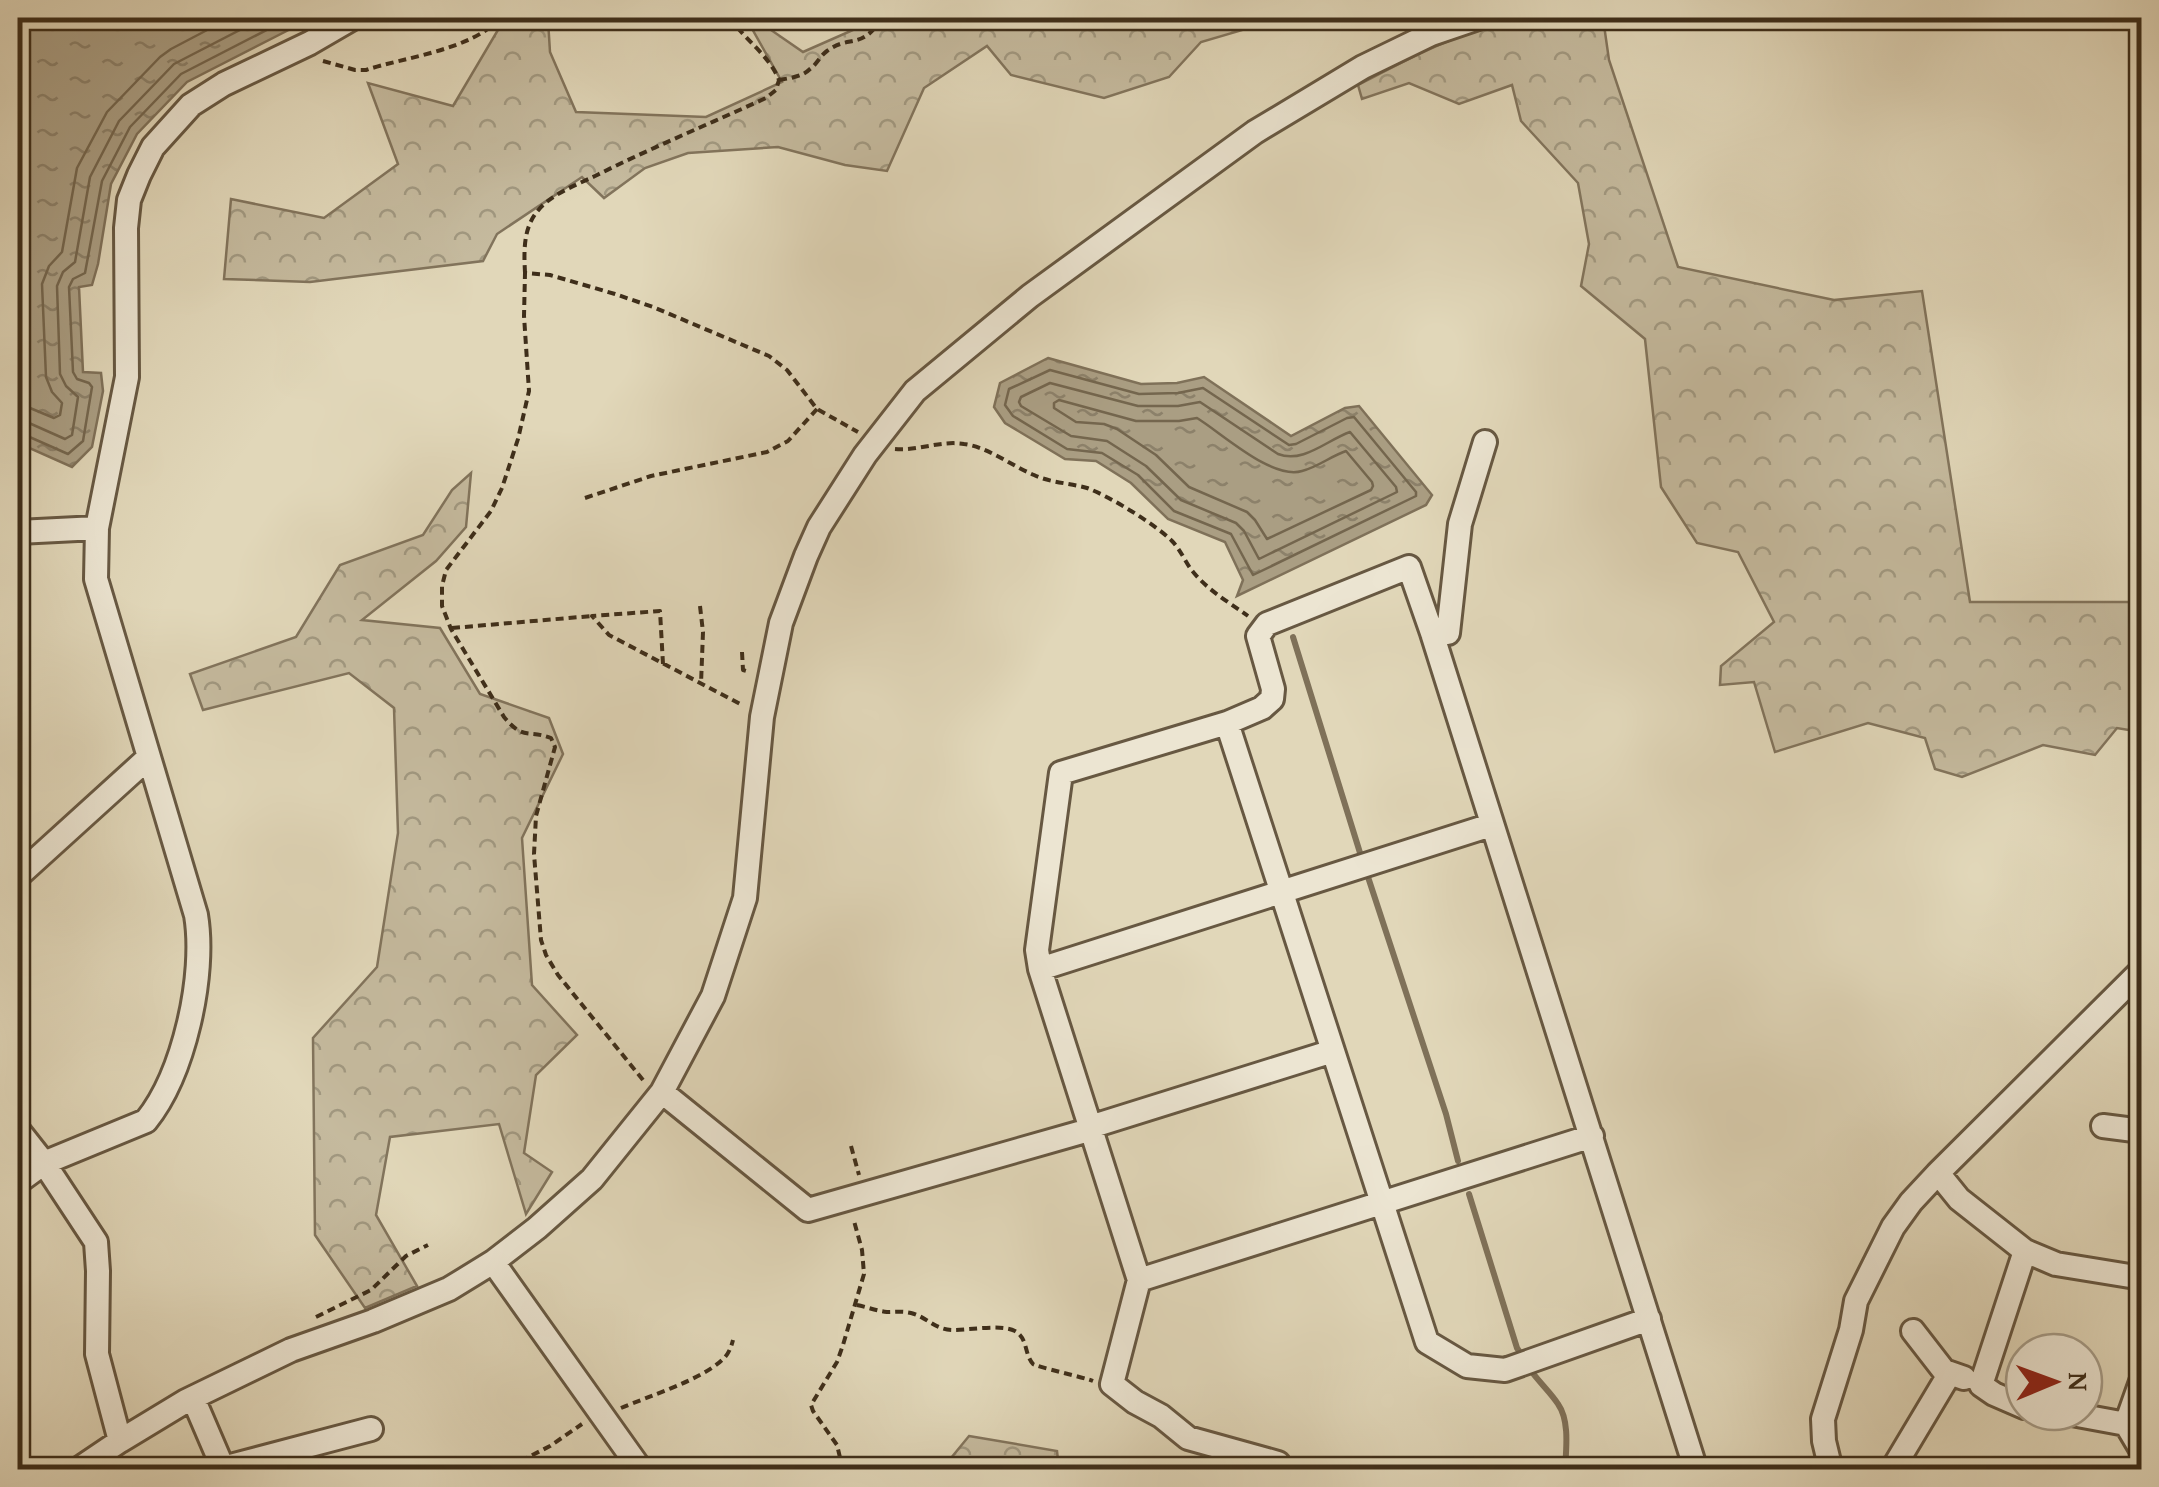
<svg xmlns="http://www.w3.org/2000/svg" width="2159" height="1487" font-family="'Gentium Book Plus',serif">
	<style>
		.forest { fill: url(#forest-crowns); stroke: #82745c; stroke-width: 2.5 }
		.water { fill: url(#water-ripples); stroke: #7f7159; stroke-width: 2.5 }
		.lines { fill: none; stroke-linecap: round; stroke-linejoin: round }
		.shore { stroke: #74664e; stroke-width: 2.5 }
		.stream { stroke: #7f7159; stroke-width: 6 }
		.minor-casing { stroke: #675842; stroke-width: 28 }
		.path { stroke: #3e2e1a; stroke-width: 4; stroke-dasharray: 8 5; stroke-linecap: butt }
		.minor { stroke: #ece5d2; stroke-width: 22 }
	</style>
	<defs>
		<pattern id="forest-crowns" width="20" height="18" patternUnits="userSpaceOnUse" patternTransform="scale(2.5)"><rect width="20" height="18" fill="#c5ba9e"/><path d="M2 6a3 3 0 1 1 6 0M12 15a3 3 0 1 1 6 0" fill="none" stroke="#a19880"/></pattern>
		<pattern id="water-ripples" width="26" height="14" patternUnits="userSpaceOnUse" patternTransform="scale(2.5)"><rect width="26" height="14" fill="#aa9e83"/><path d="M2 4q2-2 4 0t4 0M15 11q2-2 4 0t4 0" fill="none" stroke="#8c816a"/></pattern>
	</defs>
	<rect width="100%" height="100%" fill="#e1d7b9"/>
	<filter id="stains"><feTurbulence type="fractalNoise" baseFrequency=".002" numOctaves="4"/><feColorMatrix values="0 0 0 0 .2 0 0 0 0 .09 0 0 0 0 .02 0 0 0 .5 -.17"/></filter>
	<radialGradient id="worn" r=".72"><stop offset=".6" stop-color="#630" stop-opacity="0"/><stop offset="1" stop-color="#630" stop-opacity=".3"/></radialGradient>
	<path class="forest" d="M505,18H543L548,20L550,52L576,112L706,117L782,82L746,18H765L771,30L803,52L880,18H1283L1201,42L1169,77L1104,98L1011,75L987,46L924,88L887,171L845,165L778,147L688,153L645,168L604,198L582,177L497,234L483,261L310,282L224,279L231,199L324,218L398,164L368,83L453,106Z
		M1518,18H1603L1609,60L1678,267L1834,300L1922,291L1970,602H2141V732L2117,728L2095,755L2043,745L1962,777L1935,769L1925,738L1868,723L1775,752L1754,682L1720,685L1721,666L1774,622L1738,552L1697,543L1661,487L1645,339L1581,286L1589,244L1578,183L1521,121L1512,85L1459,104L1409,83L1362,99L1358,85C1409,58 1461,31 1518,18Z
		M471,473L466,527L436,561L362,620L440,628L480,694L549,718L563,754L522,838L532,985L577,1035L536,1075L524,1153L552,1172L526,1214L499,1124L390,1137L376,1215L417,1286L365,1308L315,1235L313,1038L377,967L398,833L394,708L349,673L203,710L190,674L296,637L340,565L423,535L452,490Z
		M969,1436L1057,1451L1059,1469H942Z"/>
	<path class="water" d="M18,18H312L187,82L137,134L111,184L98,264L92,285L79,287L83,372L101,373L103,391L92,447L72,467L18,443Z
		M1048,358L1141,384L1177,383L1204,377L1291,436L1345,408L1359,406L1432,495L1426,505L1237,596L1243,580L1225,542L1168,519L1131,483L1096,461L1065,459L1005,423L994,407L1000,383Z"/>
	<g class="lines">
		<path class="shore" d="M1050,370L1139,394L1178,393L1203,388L1289,445L1296,444L1347,418L1354,417L1416,492V496L1253,575L1231,534L1174,511L1138,475L1102,453L1067,449L1013,416L1005,405L1009,389Z
			M1050,383L1138,406H1178L1200,402L1278,454C1303,464 1327,440 1350,432L1396,487L1397,492L1259,559L1244,531L1236,523L1181,500L1146,466L1107,441L1071,436L1021,406L1019,402L1021,397Z
			M1059,400L1136,421H1179L1197,418C1223,434 1272,480 1302,471C1318,467 1331,456 1346,451L1372,482L1373,486L1371,490L1267,539L1255,520L1247,512L1189,487L1156,455L1117,429L1104,424L1076,422L1054,408V403Z
			M18,407L30,408L54,418L60,415L62,403L52,392L46,377L42,284L49,266L62,252L77,168L107,112L160,57L171,49L230,18
			M18,422L29,423L65,439L72,435L78,397L66,386L60,374L57,286L63,272L75,262L90,177L119,121L174,64L263,18
			M18,435H25L68,454L83,441L92,387L89,383L77,379L73,372L69,287L73,279L85,273L102,181L130,127L181,74L290,18"/>
		<path class="stream" d="M1293,637L1361,856
			M1368,877L1446,1114L1458,1161
			M1469,1194L1517,1348L1523,1357
			M1532,1372C1540,1383 1551,1393 1558,1404C1570,1421 1566,1450 1565,1470"/>
		<defs>
			<path id="minor" d="M18,532L97,528
				M1432,633H1448L1460,524L1485,442
				M1227,723L1427,1342L1467,1366L1505,1370L1649,1319
				M18,876L148,758
				M1040,969L1491,825
				M662,1092L808,1210L1082,1132L1090,1127L1333,1051
				M2103,1126L2142,1131
				M18,1130L44,1163L96,1242L98,1271L97,1354L120,1441
				M1938,1173L1959,1199L2025,1251L2056,1264L2142,1278
				M18,1182L44,1163L146,1121C184,1074 206,975 196,915L96,579L97,528L127,377L126,228L129,200L139,175L153,147L191,105L224,84L310,43L353,18
				M493,1262L641,1470
				M1139,1280L1592,1136
				M1913,1331L1944,1371L1964,1378
				M2142,1379L2126,1424L2142,1451
				M193,1398L223,1468L371,1429
				M2024,1407L1994,1394L1981,1385L2025,1251
				M2061,1412L2126,1424
				M77,1470L120,1441L186,1401L291,1350L373,1321L449,1289L493,1262L537,1228L592,1179L662,1092L713,996L745,898L762,717L781,623L806,556L819,527L865,455L915,391L1030,296L1255,132L1363,67L1431,34L1478,18
				M1281,1470L1278,1463L1188,1438L1161,1416L1135,1402L1112,1384L1139,1280L1040,969L1037,950L1061,773L1227,723L1262,708L1272,699L1273,689L1258,636L1267,624L1409,567L1432,633L1696,1470
				M1831,1470L1824,1441L1823,1419L1851,1330L1856,1301L1893,1227L1911,1202L1938,1173L2142,970
				M1892,1470L1950,1373"/>
		</defs>
		<use href="#minor" class="minor-casing"/>
		<path class="path" d="M323,61L355,70H366C405,57 472,50 500,18
			M779,80C790,78 802,77 810,69C817,64 820,56 827,51C850,34 861,51 882,18
			M525,273C524,253 523,230 536,213C549,195 576,185 595,176C651,148 709,124 766,98L776,90L779,80C769,55 745,40 730,18
			M895,449C919,451 941,440 964,444C988,447 1012,466 1034,475C1051,483 1070,483 1087,488C1109,496 1155,524 1172,541C1181,550 1186,564 1194,573C1209,591 1230,603 1248,616
			M585,498L651,476L767,452L788,441L817,409
			M700,606L703,632L701,684
			M452,628L592,616
			M742,652L743,670L750,672
			M663,664L660,611L592,616L609,635L742,705
			M643,1080L558,975L546,955L541,940L534,854L536,816L555,747L551,738C527,729 524,741 504,717L451,629L442,606V586L446,570L491,511L502,488L518,439L529,391L524,316L525,273L550,275L615,294L653,307L769,356L787,370L817,409L858,432
			M851,1146L859,1175
			M857,1305C867,1307 877,1311 887,1312C895,1312 903,1311 911,1313C927,1317 935,1330 953,1330C969,1330 1001,1324 1015,1331C1028,1338 1024,1354 1033,1364C1037,1367 1083,1377 1093,1381
			M316,1317L371,1290L406,1256L428,1245
			M621,1408C649,1396 701,1380 722,1360C728,1355 731,1348 733,1340
			M443,1470L519,1462L550,1446L582,1424
			M843,1470L837,1445L813,1411L811,1405L837,1362L843,1345L864,1274L862,1250L854,1221"/>
		<use href="#minor" class="minor"/>
	</g>
	<rect width="2159" height="1487" fill="none" stroke="#e1d7b9" stroke-width="60"/>
	<rect x="20" y="20" width="2119" height="1447" fill="none" stroke="#3e2e1a" stroke-width="5"/>
	<rect x="30" y="30" width="2099" height="1427" fill="none" stroke="#3e2e1a" stroke-width="2.5"/>
	<g transform="translate(2054 1382) rotate(89)"><circle r="48" fill="#ece5d2" stroke="#a69c88" stroke-width="2.5"/>
	<path d="M0-8L18 38L0 25L-18 38Z" fill="#8f2418"/>
	<text y="-15" font-size="28" font-weight="bold" text-anchor="middle" fill="#3e2e1a">N</text>
	</g>
	<rect width="100%" height="100%" filter="url(#stains)"/>
	<rect width="100%" height="100%" fill="url(#worn)"/>
</svg>
